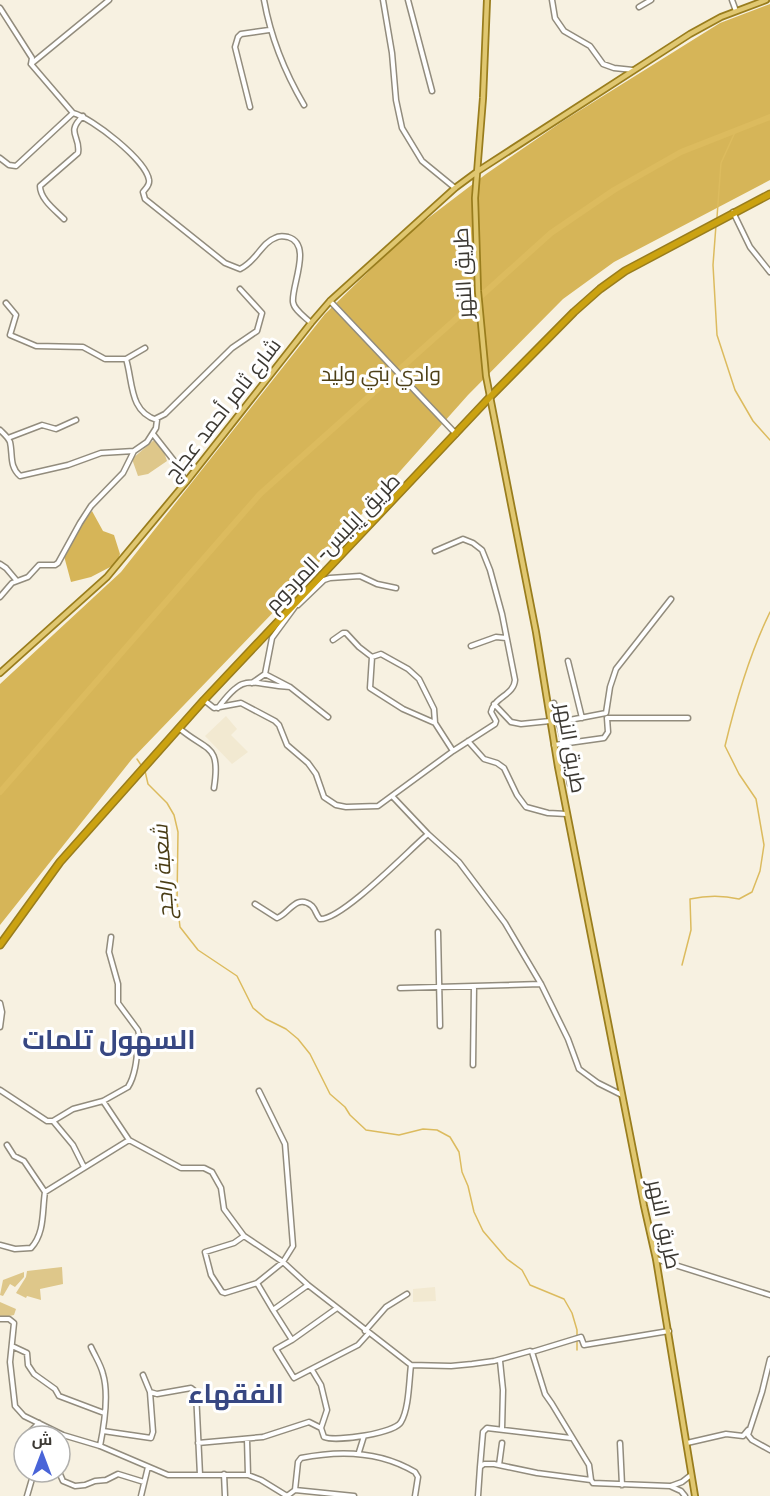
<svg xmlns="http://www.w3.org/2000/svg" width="770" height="1496" font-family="'Golos Text',Cairo,sans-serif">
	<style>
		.built { fill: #f2e9d1 }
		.green { fill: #dec78a }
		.forest { fill: #d6b558 }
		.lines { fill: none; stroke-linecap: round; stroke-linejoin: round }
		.stream { stroke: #dcbb5e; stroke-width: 1.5 }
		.river { stroke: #dcbb5e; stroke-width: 6 }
		.minor-casing { stroke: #928c7d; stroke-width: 7 }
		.major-casing { stroke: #997d1d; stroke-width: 8 }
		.highway-casing { stroke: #997d1d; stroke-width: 9 }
		.minor { stroke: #fff; stroke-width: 4 }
		.major { stroke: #e0c770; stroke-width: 4.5 }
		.highway { stroke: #cba211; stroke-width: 6 }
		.labels { text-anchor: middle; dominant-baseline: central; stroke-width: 6; stroke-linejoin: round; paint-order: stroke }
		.street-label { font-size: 21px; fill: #3c3933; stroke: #fff }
		.park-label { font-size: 21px; fill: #4d3f17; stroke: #fff }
		.water-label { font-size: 22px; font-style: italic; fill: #4a3d15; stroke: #fff }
		.district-label { font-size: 27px; font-weight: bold; fill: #374782; stroke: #fff }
	</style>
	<rect width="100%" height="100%" fill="#f7f1e1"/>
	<path class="built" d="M226,716L237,729L231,735L248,752L232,764L205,736Z
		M435,1287L436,1301L413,1302V1289Z"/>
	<path class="green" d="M154,440L164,452L167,461L148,474L138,476L132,459Z
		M62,1267L63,1284L40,1289L41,1300L27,1296L26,1298L16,1293L26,1277L27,1271Z
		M24,1272V1277L15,1287L10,1284L3,1296L0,1295L3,1280Z
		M0,1302L16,1309L14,1315L0,1318Z"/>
	<path class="forest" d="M770,4V180L614,262L563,299L468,395L287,598L132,759L0,925V684L121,572L325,314L406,235L486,174L563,121L720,23Z
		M92,511L103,531L114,535L120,554L116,564L91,577L71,582L64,556L69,549L72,537Z"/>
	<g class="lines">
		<path class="stream" d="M717,217L721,163L736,130
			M716,225L713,265L717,335L735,390L753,421L770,440
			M137,759L141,765
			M145,771L148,784L167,803L174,815L178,832L177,901L180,927L198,950L237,976L253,1008L266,1019L286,1029L298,1039L310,1054L330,1094L345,1107L350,1115L366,1130L399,1135L423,1129L437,1130L450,1137L459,1152L462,1172L468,1186L474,1212L483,1231L507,1259L522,1270L530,1285L564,1299L572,1313L577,1330V1350
			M682,965L691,930L690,899C708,895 722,895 739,899L752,892L760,871L764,845L756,799L739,774L725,746C736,700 749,655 770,612"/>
		<path class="river" d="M481,296L551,233L614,190L681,152L770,117
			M0,792L260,494L476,301"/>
		<defs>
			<path id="minor" d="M264,0C271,39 284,71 304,105
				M383,0L392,53L396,100L402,128L422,161L455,188
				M408,0L432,91
				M552,0L555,18L564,31L590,46L603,64L614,68L633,70
				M732,0L736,11
				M639,7L651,0
				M0,8L32,58L31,64L73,113L16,166L9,165L0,158
				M31,64L109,0
				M250,107L235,47L238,37L241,34L269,30
				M73,113C92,118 146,160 149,180C150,185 146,188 143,192L145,199L225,263L240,269C257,261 261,243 275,238C278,236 284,236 288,237C313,244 291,286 293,302C294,310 305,317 311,323
				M733,212L750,247L770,272
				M64,219C55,210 40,199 40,186L78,153C81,136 65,133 83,116
				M330,301L456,434
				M6,303L16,315L10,335L36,346L83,347L105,359H126
				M155,419L165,414L232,348L257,331L262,313L240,289
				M0,430C4,434 8,437 10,442C13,455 9,466 20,476L68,465L101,453L134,451
				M153,434L175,462L186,482
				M8,438L42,425L56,429L76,420
				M435,551L463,539L473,543L482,550L490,570L502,614L515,680C514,695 494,697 491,712L496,721L495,724L453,751
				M0,564L6,568L17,581
				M0,597L12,583L28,577L39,565H55L58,563L80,523L91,506L123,473L134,451L147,442L156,428L157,420C129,412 133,381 126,359L145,348
				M298,605L324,580L330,578L360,576L377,584L396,588
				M333,640L343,633H346L359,647L372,657
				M471,646L496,637L506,638
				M568,661L582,718
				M265,674L290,687L328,717
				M252,683L265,674L272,638L297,604
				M204,700L214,708L241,703L275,721L279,725L287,745L308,763L316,774L324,797L336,805L346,807L378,806L453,751L435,723L434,709L419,679L408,669L381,654L372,657L370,688L403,709L435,723
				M554,703L564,743L570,784
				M494,704L511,722L521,724L550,721
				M218,708C246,670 249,685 290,687
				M559,722L606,713L610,687L616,669L671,599
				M179,728C207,752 221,743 214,788
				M468,741L484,759L497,763L504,768L517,795L526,807L548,813L567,814
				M554,745L604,738L608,732L607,718H688
				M393,797L428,834L459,862L505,923L541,984L568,1039L579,1069L598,1083L622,1095
				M255,904L277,918C289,914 296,893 312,906C316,910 316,915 320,919C342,920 408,851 428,834
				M438,932L440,1026
				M400,988L541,984
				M0,1003L2,1012L0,1027
				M473,1065L474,986
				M0,1090L47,1121H53L73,1109L103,1101L128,1087C137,1073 137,1051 139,1034L138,1030L118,1003V984L109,952L111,937
				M103,1101L129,1140
				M53,1121L73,1145L84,1167
				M7,1145L14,1156L24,1161L45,1192
				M244,1236L234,1243L205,1252L211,1275L222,1292L225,1293L257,1283L283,1262L293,1246L285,1144L259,1091
				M0,1245L15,1249L31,1248C45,1233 42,1211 45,1192L129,1140L181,1168H204L212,1172L221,1188L224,1209L244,1236L283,1262L308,1285L411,1365L451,1366L472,1364L494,1361L530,1351L532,1352L581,1337L584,1345L669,1331
				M656,1259L770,1295
				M257,1283L273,1310
				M308,1285L273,1310L292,1340L337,1308
				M0,1319H9L14,1323L10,1362L15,1406L24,1416L63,1435L100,1446L168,1475H248L261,1480L287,1496
				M365,1331L386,1307L407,1294
				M292,1340L276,1349L294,1378L358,1345L368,1334
				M12,1346L27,1353L28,1365L34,1374L55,1389L59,1396L104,1413
				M91,1347C95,1356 101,1365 103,1374C109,1394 104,1426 100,1446
				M532,1352L545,1394L552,1404L589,1465L591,1480
				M770,1359L762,1392L748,1435L752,1440L770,1450
				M500,1361L503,1390L502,1429
				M312,1370L321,1385L327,1410L321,1428
				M143,1375L150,1392L157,1394L191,1388L196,1392L200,1475
				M103,1431L151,1438L153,1432L150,1392
				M26,1436L39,1423
				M247,1439L248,1475
				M198,1443L263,1437L309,1422L321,1428L324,1437C337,1442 395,1433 401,1422C409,1409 409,1381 411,1365
				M620,1443L622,1485
				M687,1443L726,1434L743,1436L748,1430
				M60,1446L63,1435
				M359,1452L364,1436
				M499,1465L502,1443
				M480,1467L483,1432L487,1428L571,1438
				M59,1472L63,1481L75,1486L85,1485L95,1481L106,1480L118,1474L144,1482
				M224,1474L225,1496
				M671,1486L682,1482L691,1475
				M295,1490L354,1496
				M27,1496L34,1472
				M141,1496L148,1467
				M287,1496L295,1490L298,1462L301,1458C340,1450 380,1451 415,1472L418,1477L415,1496
				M478,1496L480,1467L484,1464H494L537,1473L591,1480L593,1483L670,1486L681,1491L685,1496"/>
			<path id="major" d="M487,0L483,98L475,198L478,291L486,376L536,632L558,767L644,1206L656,1259L695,1496
				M0,673L107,577L186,482L311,323L330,301L455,188L478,171L690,34L721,17L766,0"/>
			<path id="highway" d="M0,945L60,862L204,700L489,398L574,312L600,289L625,271L770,194"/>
		</defs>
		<use href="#minor" class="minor-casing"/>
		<use href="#major" class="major-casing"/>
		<use href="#highway" class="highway-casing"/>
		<use href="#minor" class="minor"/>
		<use href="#major" class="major"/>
		<use href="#highway" class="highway"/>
	</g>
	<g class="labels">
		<g class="street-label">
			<text transform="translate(462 273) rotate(-93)">طريق النهر</text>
			<text transform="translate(222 409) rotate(-52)">شارع ثامر أحمد عجاج</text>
			<text transform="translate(332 542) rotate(-46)">طريق إيليس- المردوم</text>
			<text transform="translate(572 748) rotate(80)">طريق النهر</text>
			<text transform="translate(665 1224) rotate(78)">طريق النهر</text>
		</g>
		<g class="park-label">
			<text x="381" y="373">وادي بني وليد</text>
		</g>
		<g class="water-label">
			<text transform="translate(162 872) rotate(-94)">شعبة راجح</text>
		</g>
		<g class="district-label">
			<text x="109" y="1039">السهول تلمات</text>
			<text x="236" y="1393">الفقهاء</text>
		</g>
	</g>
	<g transform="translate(42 1454)"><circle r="28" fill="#ffffff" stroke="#b1b0ad" stroke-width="1.5"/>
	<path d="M0-4.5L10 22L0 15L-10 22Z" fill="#4964d8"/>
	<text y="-9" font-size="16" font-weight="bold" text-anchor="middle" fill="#3c3933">ش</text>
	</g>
</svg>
